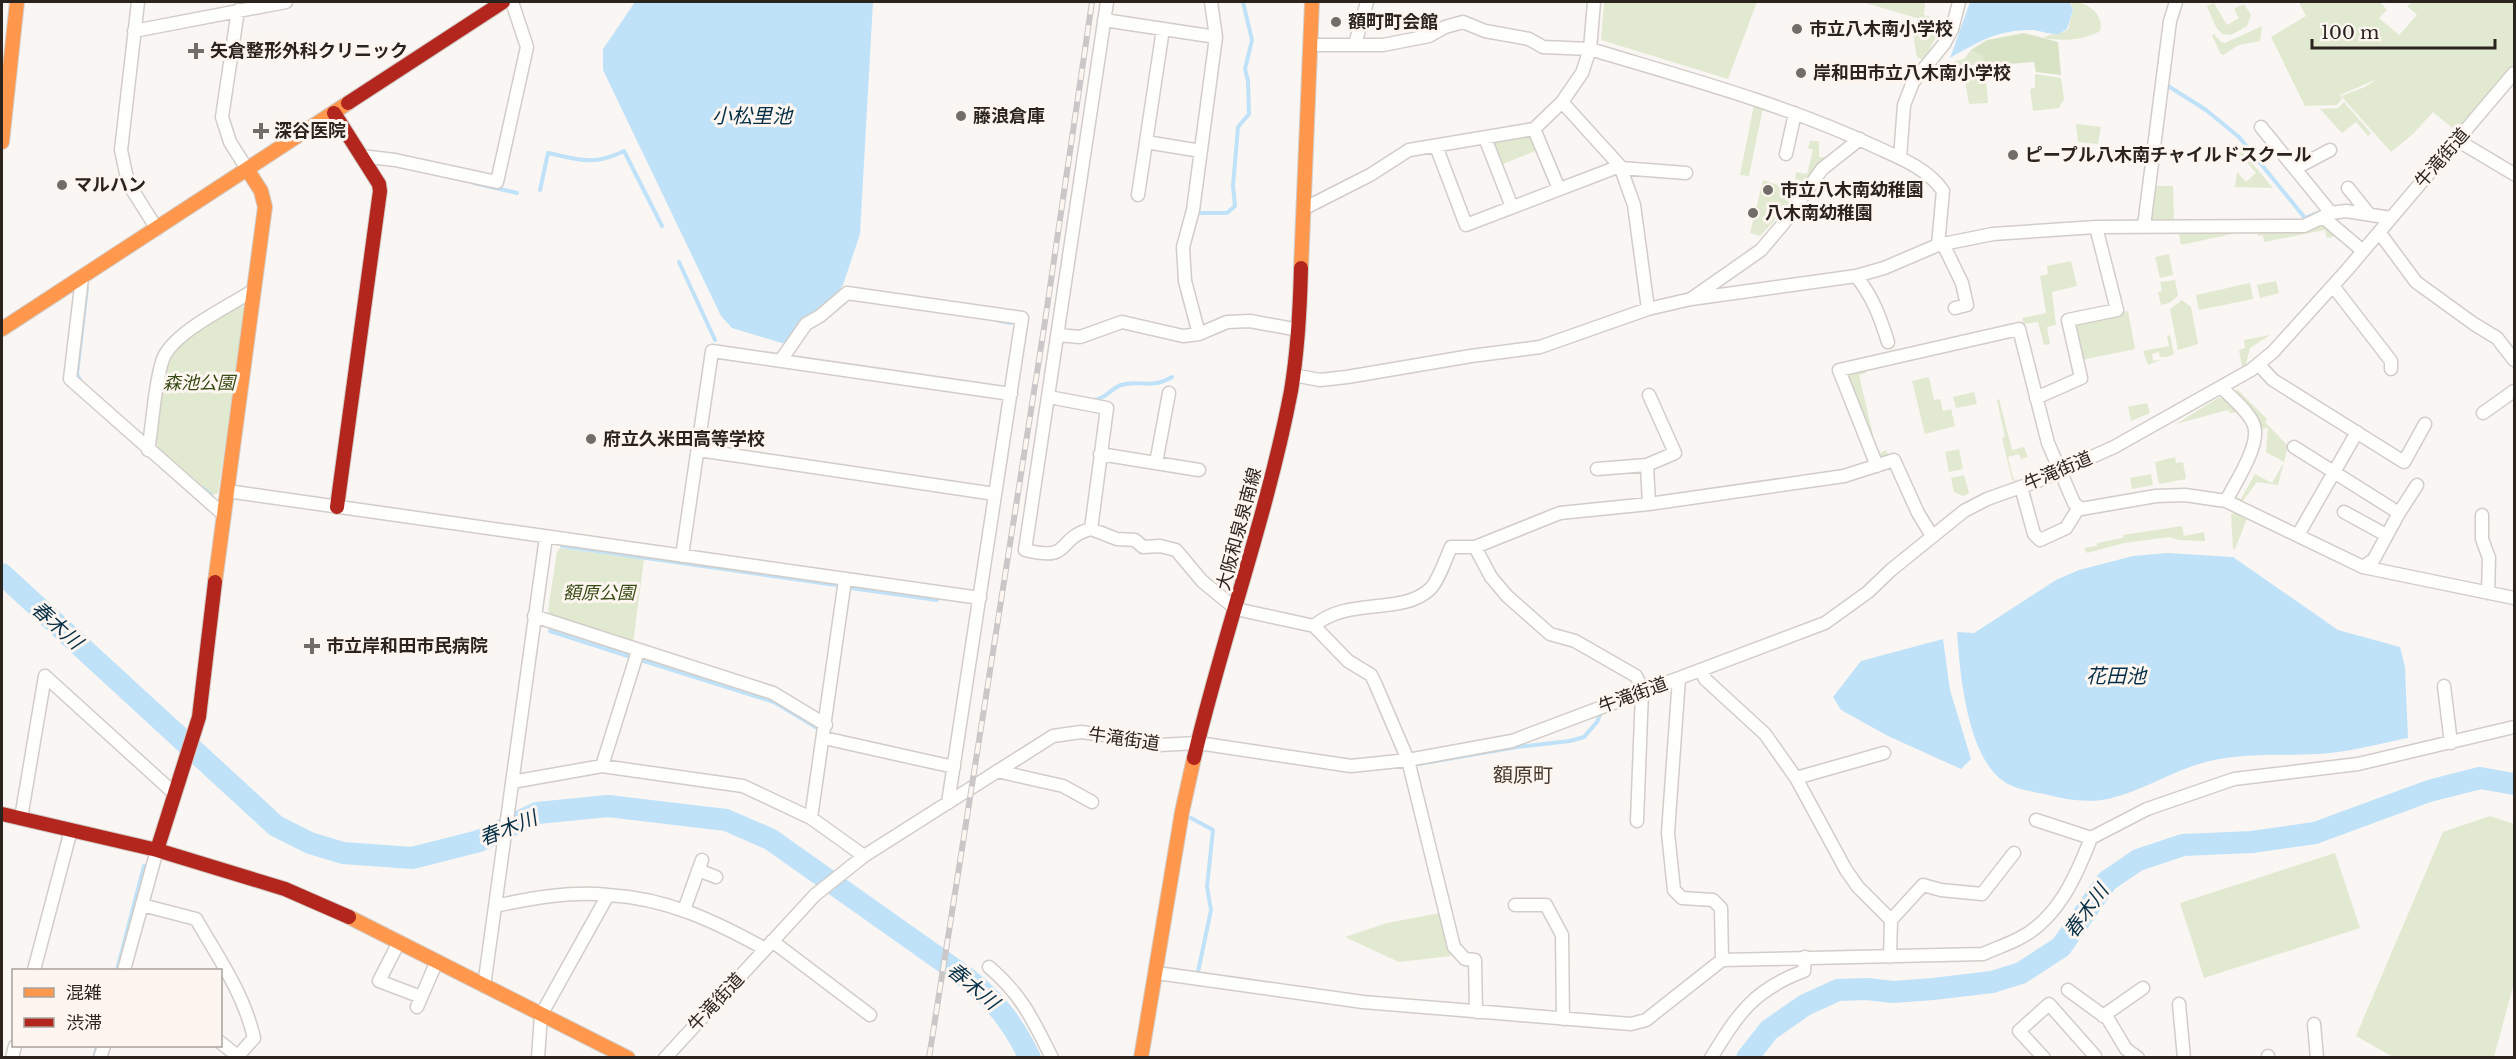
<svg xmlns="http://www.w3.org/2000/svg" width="2516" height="1059" font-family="'Libre Baskerville','Noto Sans JP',serif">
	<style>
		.green { fill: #e1ead0 }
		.forest { fill: #d8e2c5 }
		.water { fill: #bfe2f9 }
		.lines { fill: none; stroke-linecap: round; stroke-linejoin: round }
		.stream { stroke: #bfe2f9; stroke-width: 4 }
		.river { stroke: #bfe2f9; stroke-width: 22 }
		.street-casing { stroke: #d2cdc8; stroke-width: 15 }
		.slow-casing { stroke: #d2cdc8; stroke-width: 16 }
		.jam-casing { stroke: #d2cdc8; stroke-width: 16 }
		.street { stroke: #fefefd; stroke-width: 12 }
		.slow { stroke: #ff974d; stroke-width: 14 }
		.jam { stroke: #b3261e; stroke-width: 14 }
		.rail-casing { stroke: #c9c7c7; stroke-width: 6 }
		.rail { stroke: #fdf6f0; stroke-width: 4; stroke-dasharray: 11; stroke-linecap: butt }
		.poi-dot { fill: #736d69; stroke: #fdf6f0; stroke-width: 2 }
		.labels { text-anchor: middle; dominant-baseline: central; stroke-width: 6; stroke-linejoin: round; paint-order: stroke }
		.poi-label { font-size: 18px; font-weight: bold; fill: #2a231e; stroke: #fdf6f0; text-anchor: start }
		.street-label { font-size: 18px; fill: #2a231e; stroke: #fdf6f0 }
		.park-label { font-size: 18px; font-style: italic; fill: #384b15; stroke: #fdf6f0 }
		.water-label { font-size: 20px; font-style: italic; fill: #053047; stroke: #fdf6f0 }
		.neighbourhood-label { font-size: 20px; fill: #47392d; stroke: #fdf6f0 }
	</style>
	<rect width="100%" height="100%" fill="#faf6f3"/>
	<path class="green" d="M1604,2H1757L1728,79L1601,40Z
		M1862,2H1925L1924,15L1947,21L1944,26Z
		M2071,2C2086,1 2105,14 2100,31C2083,41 2061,41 2043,38C2051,33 2059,35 2068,30L2073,10Z
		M2299,2H2380L2387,10L2379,18L2399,35L2417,15L2407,6L2413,2H2514V63L2457,132L2433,112L2413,134L2391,152L2341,96L2365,87L2377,79L2340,95L2342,99L2337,105L2305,106L2271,37L2306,16Z
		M2214,3L2227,25L2239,18L2234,9L2244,4L2251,15L2247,26L2231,35L2222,34L2216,27L2207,6Z
		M1921,20L1942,27L1923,60L1917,57C1914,42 1911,33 1921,20Z
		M2262,26L2260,41L2239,45L2223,55L2220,53L2212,35L2214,34L2221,42L2225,43Z
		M1971,50L1984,56L1988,103L1969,104L1964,75L1946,79L1941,65L1964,59Z
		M2035,74L2061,78L2064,99L2059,108L2033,111L2030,89L2035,88Z
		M2344,102L2371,133L2368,136L2356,122L2342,133L2320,109L2338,108Z
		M1754,105L1763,108L1749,176L1740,175Z
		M2076,124L2101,127L2098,144L2078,142Z
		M1533,135L1538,150L1503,164L1494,142Z
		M1810,141H1819V157L1833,158L1808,183L1795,179L1796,172L1807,174L1813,150L1808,148Z
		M2236,144L2273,188L2235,187L2237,172L2246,182L2256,173L2233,146Z
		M1763,180L1795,191L1786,208L1760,236L1750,233Z
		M2152,186H2173L2174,219H2154L2150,217Z
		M2322,226L2327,227L2335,233L2333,237L2327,238L2325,230L2264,242L2263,235L2258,236V231H2306Z
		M2241,232L2181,245L2179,233Z
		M2169,254L2173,275L2160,278L2155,257Z
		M2071,261L2077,286L2052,292L2056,325L2047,327L2050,344L2044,345L2038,322L2024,324L2022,318L2046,313L2040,276L2048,274L2047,266Z
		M2175,280L2178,296L2169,303L2161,305L2158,292L2162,291L2160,282Z
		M2276,281L2279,293L2260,298L2257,285Z
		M2250,283L2253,299L2199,310L2196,295Z
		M2182,300L2191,307L2198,344L2178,350L2170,309Z
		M238,304L245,309L218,493L213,495L158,448L156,442C159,419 160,363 175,346C186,334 223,314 238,304Z
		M2128,311L2135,349L2081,360L2074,328L2080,321Z
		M2170,335L2174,354L2167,357H2160L2159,352L2152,354L2153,361L2163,359L2148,365L2143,351L2169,346L2167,336Z
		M2270,335L2250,348L2246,364L2242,367L2239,350L2245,348L2244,340Z
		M1866,370V373L1859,375L1876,448L1879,454L1886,450L1888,454L1882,459L1877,456L1845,375L1847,371Z
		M1929,377L1934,400L1940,399L1943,411L1951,409L1955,426L1925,434L1912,381Z
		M2237,389L2267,419L2265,422L2288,446L2278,485L2257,482L2242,502L2234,496L2241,499L2255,474L2272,483L2284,462L2266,452L2268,428L2259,429L2235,393Z
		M1974,392L1977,404L1956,408L1953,397Z
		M2218,398H2225L2237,412L2230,413L2228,410L2176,424Z
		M1999,399L2012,450L2024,447L2028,457L2021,459L2019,454L2008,457L2013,478L2017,482L2012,480L2002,438L2005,437L1997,400Z
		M2147,403L2150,413L2131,421L2128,407Z
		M1959,449L1963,469L1949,472L1945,452Z
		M2175,457L2176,463L2183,462L2186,479L2159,484L2155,462Z
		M2151,474L2153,485L2132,489L2130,478Z
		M1964,475L1969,493L1963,496L1954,492L1951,478Z
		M2239,512L2248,516L2235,549H2233L2231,514Z
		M2182,526L2184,536L2204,532L2205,541L2179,540L2170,537L2124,543L2087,553L2084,548L2097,546V543L2123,538V535Z
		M560,548L644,559L633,643L552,618L548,610L557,552Z
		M2490,816L2514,824V983L2494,1057H2393L2356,1036L2443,832Z
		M2335,853L2360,928L2204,978L2180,903Z
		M1440,913L1451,956L1399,962L1345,937L1387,923Z"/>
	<path class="forest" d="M2024,33L2058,42L2061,75L2036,72L2034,62L1984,66L1983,56L1971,50L1987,40Z"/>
	<path class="water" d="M635,2H873L860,234L843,285L834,297L807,317L785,344L732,328L721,316L603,70V49Z
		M1970,2H2070L2073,10L2067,29L2059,34C2049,35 2040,30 2031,30C1997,30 1978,42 1950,58Z
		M2167,553L2233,557L2338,630L2400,647L2405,667L2408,738C2378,744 2349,752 2319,754C2283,756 2245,753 2210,761C2175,769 2143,791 2108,799C2087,803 2066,800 2045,794C2034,792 2020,790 2010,785C1967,765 1960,673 1957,632L1974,633L2056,580L2079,570L2133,556Z
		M1943,639L1950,690L1971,759L1961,769L1888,736L1841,710L1833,697L1861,661Z"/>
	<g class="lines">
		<path class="stream" d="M2165,84L2206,110L2239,137L2305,218L2317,213
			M474,183L517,193
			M540,190L548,153C579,160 594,166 624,151L662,226
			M1197,213H1227L1235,206L1233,186L1238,127L1249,114L1248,81L1245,69L1252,40L1243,2
			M679,262L715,340
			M996,320L1011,323
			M81,382L77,374L87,288
			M1092,400C1105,400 1110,389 1121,385C1139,379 1150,390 1172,377
			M203,488L211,495
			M562,546L836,585
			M851,588L937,600
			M550,631L628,656
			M644,661L774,702L819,729
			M1413,765L1517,747L1570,741L1584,737L1597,722L1600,715
			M1191,818L1213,830L1207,887L1211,910L1198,972
			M117,970L144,866
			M94,1058L97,1046"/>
		<path class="river" d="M2,574L276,826L310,843L343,853L412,858L479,841L537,813L608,806L726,820L770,839L968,979C998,1003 1013,1024 1030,1058
			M1747,1058L1769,1030L1805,1005L1838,990L1867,989L1893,992L1933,989L1992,982L2021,973L2061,947L2107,881L2138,860L2183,845L2252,842L2315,833L2429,791L2480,778L2514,784"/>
		<defs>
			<path id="street" d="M138,2L121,150L128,183L157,229
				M1107,2L1025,550C1074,562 1054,539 1091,529L1117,539L1135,540L1143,547L1160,546L1176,550L1202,581L1236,609L1314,626C1348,596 1402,616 1430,589C1438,582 1446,558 1451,547H1475L1560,513L1649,504L1844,476L1894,460L1918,513L1932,536
				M238,10L222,117L230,142L247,169
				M1104,20L1216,37
				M134,31L286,2
				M1355,44L1367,2
				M1310,45H1383L1429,36L1445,27L1463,22L1485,31L1529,39L1543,47L1590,49L1594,2
				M1562,102L1620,166L1634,205L1648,309L1691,299L1856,276L1884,268L1938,245L1993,234L2096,227L2304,226L2331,213L2346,211L2391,218
				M2261,127L2331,213
				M1534,129L1559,189
				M1485,138L1512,207
				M2457,140L2514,174
				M1146,142L1201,151
				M1436,146L1466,225L1620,166
				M1786,154L1795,113
				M361,156L395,160L497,182L527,47L512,2
				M1900,158L1904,105L1913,82L1944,44L1952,29L1959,2
				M1621,168L1686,173
				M2296,168L2330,150
				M2348,188L2369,214
				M1138,195L1163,29
				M1305,208L1370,175L1409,150L1534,129L1562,102L1582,73L1590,49C1686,78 1784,104 1876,147C1900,158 1927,168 1943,191L1938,245
				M2324,218L2363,251
				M2144,226L2170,21L2176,2
				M2379,232L2416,282L2474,324L2497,338L2514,360
				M1943,244L1962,283L1967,305L1955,308
				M1856,276C1873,297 1880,317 1888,342
				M82,278L70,379L224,515
				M2333,286L2391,361V369
				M1691,299L1761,250L1783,224L1822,169L1860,139
				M1199,334L1185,281L1183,247L1193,210L1216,37L1211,2
				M1059,335L1080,337L1122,322L1183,336L1199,334L1227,322L1250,321L1299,330
				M781,360L806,324L820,316L847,293L1022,318L948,803
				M2258,364L2273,380L2404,462L2425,424
				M1293,375L1320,380L1347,377L1471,356L1540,347L1648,309
				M2222,388C2232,398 2247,410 2253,423C2263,442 2235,483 2226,501
				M1049,397L1107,408L1091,529
				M2036,398L2081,378L2068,320L2117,310L2096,227
				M2483,413L2514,391
				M2294,447L2399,513
				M148,450C153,424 154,384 163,359C173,332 230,306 254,290
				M698,450L995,494
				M1100,454L1199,470
				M1156,463L1169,393
				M1647,465L1649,504
				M1877,466L1839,370L2019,329L2048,443L2074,503L2081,509L2156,496L2185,495L2226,501L2363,567L2514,598
				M1597,469L1647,465L1675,453L1649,395
				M2021,487L2034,534L2040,540L2066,528L2079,507
				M227,491L980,598
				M2344,512L2386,535
				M2482,515V539L2489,558L2488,593
				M2298,535L2357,432
				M1475,547L1491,577L1507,596L1550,634L1575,641L1636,676L1643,691
				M682,556L712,351L1011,394
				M2363,567L2374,559L2399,513L2417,485
				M534,616L773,693L826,725
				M1314,626L1348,661L1371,675L1375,683L1408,760L1454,947L1465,959L1475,960L1476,1012
				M1701,670L1705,679L1765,734L1796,778L1846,870L1858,887L1891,920L1890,957
				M1679,678L1668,833L1674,890L1682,898L1713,900L1721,908L1722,960
				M2444,686L2451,743
				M824,738L954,767
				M602,766L638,651
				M997,771L1063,786L1092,802
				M1796,778L1884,753
				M512,782L602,766L743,786L811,818L864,856
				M21,818L45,676L175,794
				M811,818L845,580
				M2036,820L2091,838
				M1637,821L1642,691
				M698,870L716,877
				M142,905L196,919C218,957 244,994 254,1038L238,1056
				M1515,905H1546L1562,935L1563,1019
				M495,906C532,898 570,891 608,895
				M684,910L702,860
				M1891,920L1923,885L1941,890L1982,894L2014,853
				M772,941L870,1015
				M399,942L379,981L421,997
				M989,967C1022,995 1033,1020 1052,1058
				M34,970L71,830
				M124,970L157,850
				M1157,973L1363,1002L1631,1024L1646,1020L1722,960L1983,954C1994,949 2006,945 2018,939C2057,920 2076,877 2091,838L2147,809L2234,779L2358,764L2514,727
				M484,986L546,537
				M2068,990L2108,1019L2126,1049L2138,1058
				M2179,1004L2184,1058
				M417,1007L437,961
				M2103,1016L2143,988
				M2314,1024L2317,1058
				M220,1042L240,1058
				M2268,1056V1058
				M12,1058L15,1046
				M100,1058L104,1046
				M538,1058L541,1015L608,895C666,898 715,921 765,949
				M665,1058L815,895L864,856L1053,736L1081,732L1120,737L1159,745L1198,743L1351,766L1408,760L1512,741L1825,623L1868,592L1891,570L1964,511L1987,499L2038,481L2114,447L2251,370L2273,352L2347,270L2514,73
				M1711,1058C1738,1014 1753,990 1804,971L1805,957
				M2044,1058L2019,1031L2049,1004L2095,1056L2093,1058"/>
			<path id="slow" d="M2,142L17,2
				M1301,268L1312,2
				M2,329L348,103
				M215,582L265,207L261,191L247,169
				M349,917L628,1058
				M1141,1058L1182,812L1194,758"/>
			<path id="jam" d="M348,103L503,2
				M334,113L379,184L380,191L337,507
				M1194,758C1223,635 1267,516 1291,391C1298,350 1300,309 1301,268
				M2,814L157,850L285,889L349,917
				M157,850L199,717L215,582"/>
		</defs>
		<use href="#street" class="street-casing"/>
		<use href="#slow" class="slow-casing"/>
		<use href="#jam" class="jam-casing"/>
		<use href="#street" class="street"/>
		<use href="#slow" class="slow"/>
		<use href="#jam" class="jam"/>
		<defs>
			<path id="rail" d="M929,1058L1044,328L1092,2"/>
		</defs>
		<use href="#rail" class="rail-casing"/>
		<use href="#rail" class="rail"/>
	</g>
	<g class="poi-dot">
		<circle cx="1336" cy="22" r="6"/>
		<circle cx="1797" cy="29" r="6"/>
		<path d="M193 42h6v6h6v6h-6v6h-6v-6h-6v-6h6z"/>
		<circle cx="1801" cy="73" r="6"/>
		<circle cx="961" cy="116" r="6"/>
		<path d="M258 122h6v6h6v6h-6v6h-6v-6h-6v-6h6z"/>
		<circle cx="2013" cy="155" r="6"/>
		<circle cx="62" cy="185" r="6"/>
		<circle cx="1768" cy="190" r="6"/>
		<circle cx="1753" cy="213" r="6"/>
		<circle cx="591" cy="439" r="6"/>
		<path d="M309 637h6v6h6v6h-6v6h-6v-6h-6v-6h6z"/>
	</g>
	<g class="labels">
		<g class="poi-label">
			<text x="1348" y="22">額町町会館</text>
			<text x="1809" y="29">市立八木南小学校</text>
			<text x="210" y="51">矢倉整形外科クリニック</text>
			<text x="1813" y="73">岸和田市立八木南小学校</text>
			<text x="973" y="116">藤浪倉庫</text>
			<text x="274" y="131">深谷医院</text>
			<text x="2025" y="155">ピープル八木南チャイルドスクール</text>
			<text x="74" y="185">マルハン</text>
			<text x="1780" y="190">市立八木南幼稚園</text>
			<text x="1765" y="213">八木南幼稚園</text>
			<text x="603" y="439">府立久米田高等学校</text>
			<text x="326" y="646">市立岸和田市民病院</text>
		</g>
		<g class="street-label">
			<text transform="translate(2442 158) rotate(-49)">牛滝街道</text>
			<text transform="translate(2058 471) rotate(-23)">牛滝街道</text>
			<text transform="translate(1239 529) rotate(-75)">大阪和泉泉南線</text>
			<text transform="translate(1633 695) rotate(-20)">牛滝街道</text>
			<text transform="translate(1124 739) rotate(8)">牛滝街道</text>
			<text transform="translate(716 1002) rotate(-47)">牛滝街道</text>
		</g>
		<g class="park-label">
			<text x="199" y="383">森池公園</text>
			<text x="599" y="593">額原公園</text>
		</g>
		<g class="water-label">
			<text x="752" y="116">小松里池</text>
			<text transform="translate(57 625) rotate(42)">春木川</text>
			<text x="2116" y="676">花田池</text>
			<text transform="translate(508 828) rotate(-22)">春木川</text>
			<text transform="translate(2086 911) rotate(-54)">春木川</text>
			<text transform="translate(973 986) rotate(40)">春木川</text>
		</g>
		<g class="neighbourhood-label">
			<text x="1523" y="775">額原町</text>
		</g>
	</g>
	<rect width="2516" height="1059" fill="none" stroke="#2a231e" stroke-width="6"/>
	<rect x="12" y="969" width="210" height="78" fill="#fdf6f0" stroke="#a9a29c" stroke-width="1.5"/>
	<rect x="24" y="988" width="30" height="9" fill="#ff974d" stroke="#a9a29c" stroke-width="1.5"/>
	<text x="66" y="999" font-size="18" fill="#2a231e">混雑</text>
	<rect x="24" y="1018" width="30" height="9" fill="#b3261e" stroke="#a9a29c" stroke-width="1.5"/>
	<text x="66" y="1029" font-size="18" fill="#2a231e">渋滞</text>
	<path d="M2312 39v9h183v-9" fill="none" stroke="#2a231e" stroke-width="3"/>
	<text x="2321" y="39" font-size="18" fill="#2a231e" stroke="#fdf6f0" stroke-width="4.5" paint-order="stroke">100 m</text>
</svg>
